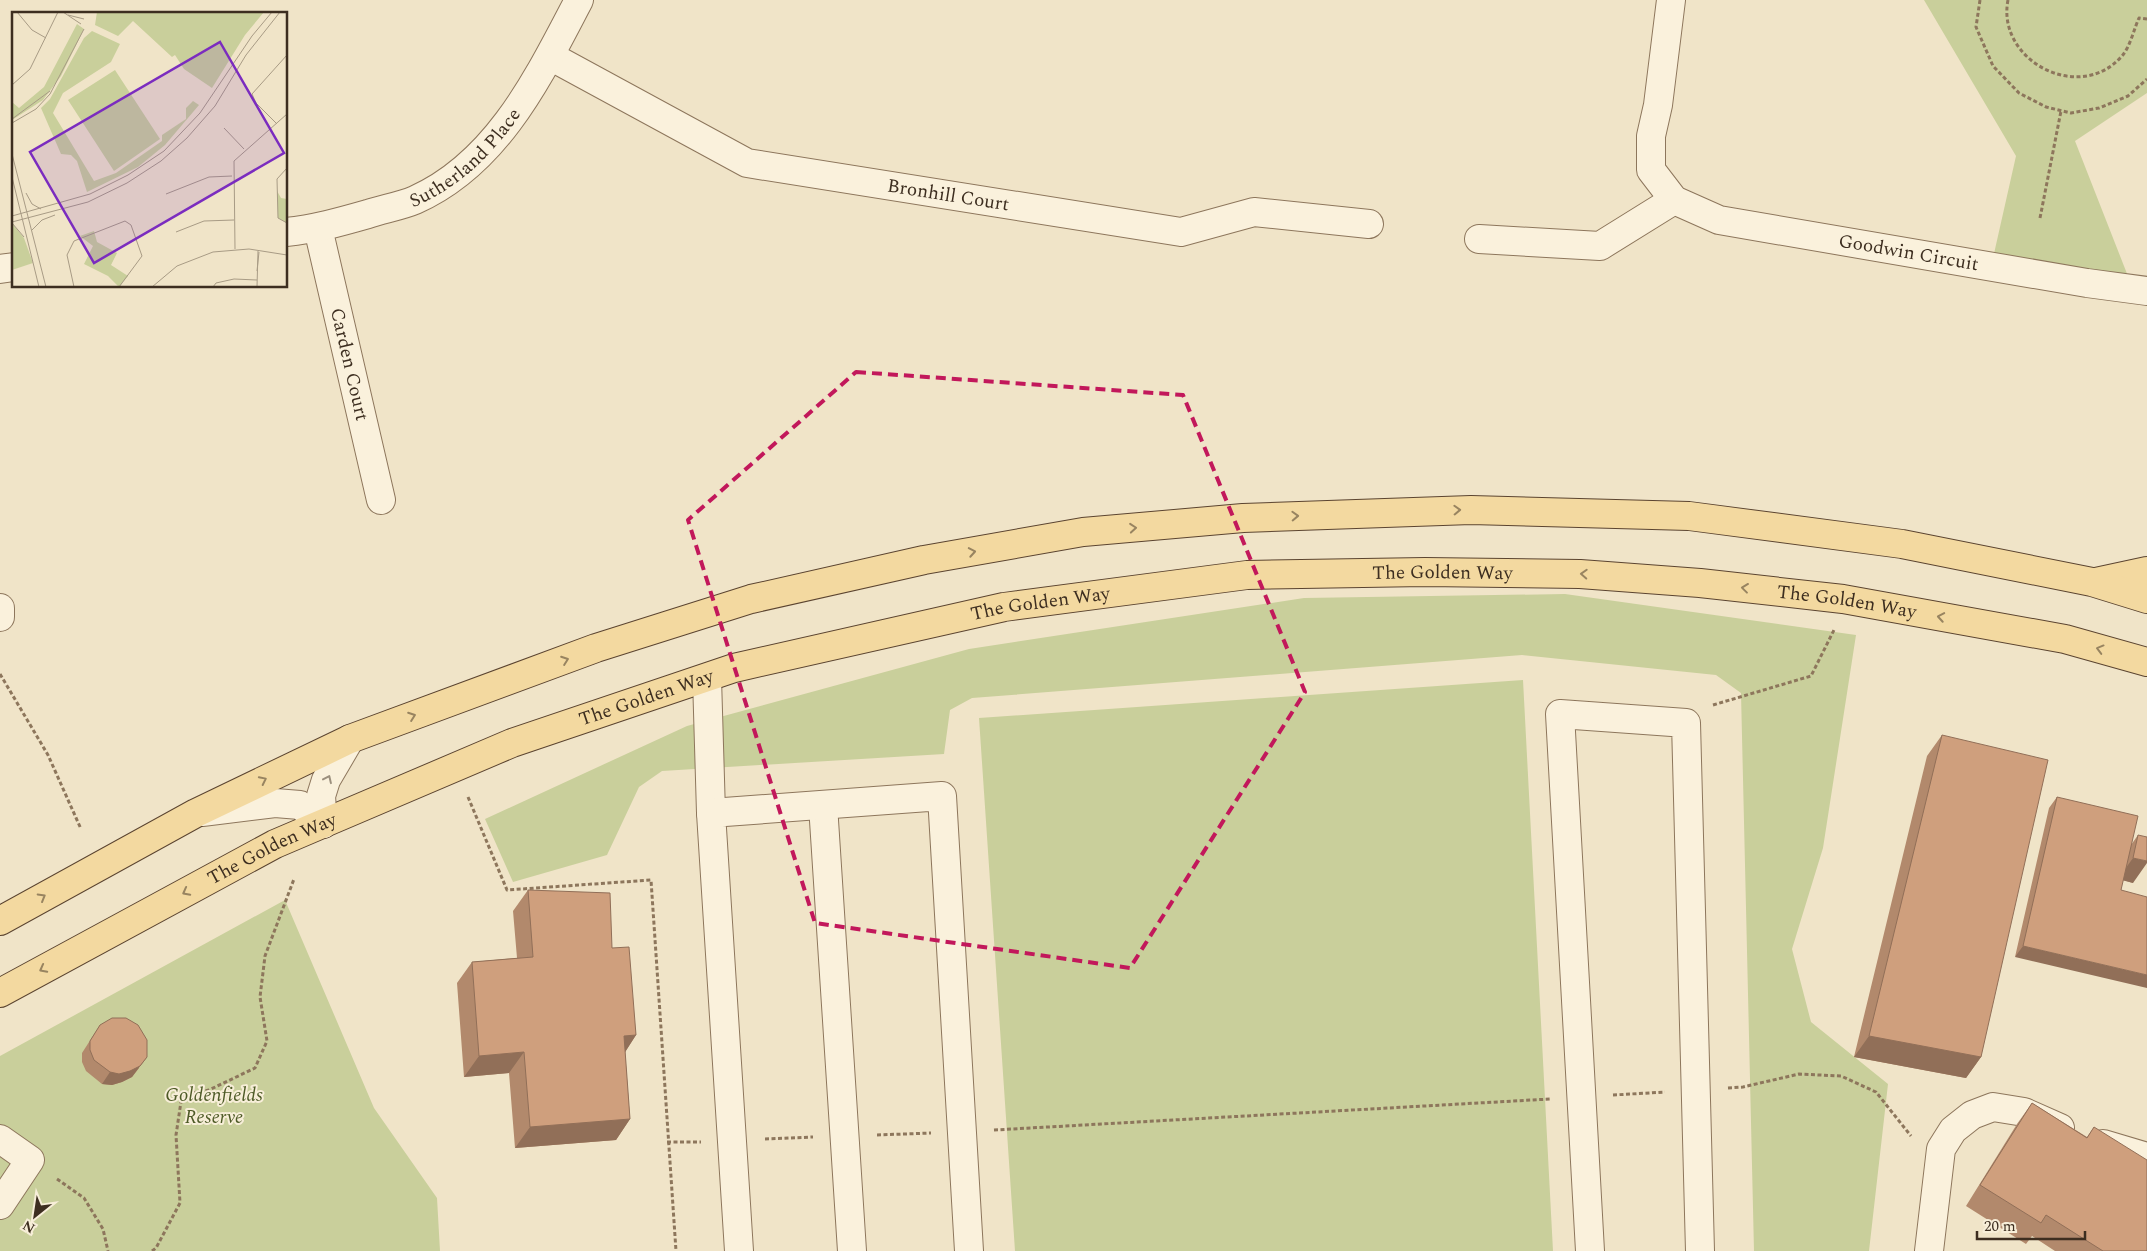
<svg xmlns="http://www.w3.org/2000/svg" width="2147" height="1251" font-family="Spectral,serif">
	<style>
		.green { fill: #c9cf9b }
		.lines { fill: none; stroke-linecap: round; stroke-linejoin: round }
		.minor-casing { stroke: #8d765c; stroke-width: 30 }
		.major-casing { stroke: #5b4430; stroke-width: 30 }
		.path { stroke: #8d765c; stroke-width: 3; stroke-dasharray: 4 2.5; stroke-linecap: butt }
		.minor { stroke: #faf1dc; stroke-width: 28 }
		.major { stroke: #f3d9a0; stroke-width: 28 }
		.wall { fill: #b2896c }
		.shaded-wall { fill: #916f58 }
		.building { fill: #cf9f7d; stroke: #916f58 }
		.oneway { stroke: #988460 }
		.oneway2 { stroke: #9c907e }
		.marked { fill: none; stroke: #c2185b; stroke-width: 4; stroke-dasharray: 10 6; stroke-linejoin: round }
		.labels { text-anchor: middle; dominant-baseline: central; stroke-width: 4; stroke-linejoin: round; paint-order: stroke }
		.street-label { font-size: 19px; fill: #3d2e20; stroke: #f7eed8 }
		.park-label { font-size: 19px; font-style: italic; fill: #4d5a26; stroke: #f7eed8 }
		.inset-road { fill: none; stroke: #a89b85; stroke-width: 1 }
		.view { fill: #7b2cbf; fill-opacity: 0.15; stroke: #7b2cbf; stroke-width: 2.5 }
		.inset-edge { fill: none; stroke: #3d2e20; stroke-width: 2.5 }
	</style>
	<rect width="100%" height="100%" fill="#f0e4c8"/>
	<path class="green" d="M1924,0H2147V93L2075,141L2133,289L1991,267L2016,156Z
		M1565,594L1856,635L1823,848L1792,949L1811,1022L1888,1084L1869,1251H1754L1741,693L1716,675L1522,655L972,698L950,710L944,754L662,771L639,787L607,855L513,882L485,819L687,726L969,649L1304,598Z
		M1523,680L1553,1251H1015L979,718Z
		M285,900L374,1108L437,1198L440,1251H0V1056Z"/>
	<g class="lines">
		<defs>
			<g id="minor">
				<path id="s1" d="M1671,0L1658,105L1651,136V170L1674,200L1719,220L2087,283L2147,291"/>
				<path id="s2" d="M550,56L747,163L1181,232L1254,212L1369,224"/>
				<path id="s3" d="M318,228L381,500"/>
				<path id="s4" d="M286,232C315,229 340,222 368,214C383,209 401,206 415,200C498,163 539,76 579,0"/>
				<path d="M1479,239L1600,246L1674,200"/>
				<path d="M0,269L14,267"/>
				<path d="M0,608V617"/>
				<path d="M707,678L711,813"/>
				<path d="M823,805L852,1251"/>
				<path d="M202,812L275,803L300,805L323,824"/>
				<path d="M323,824L321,796L326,780L350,739"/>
				<path d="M0,1139L30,1160L0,1205"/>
				<path d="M2103,1144L2147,1157"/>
				<path d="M739,1251L711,813L942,796L969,1251"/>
				<path d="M1590,1251L1560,714L1686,723L1700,1251"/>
				<path d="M1929,1251L1941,1149L1953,1130L1972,1115L1993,1107L2024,1112L2060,1128"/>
			</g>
			<g id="major">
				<path d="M2096,582L2147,571"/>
				<path d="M0,921L196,813L350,739L596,648L751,599L924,560L1083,532L1243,518L1471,510L1689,516L1902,544L2092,582L2147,599"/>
				<path id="s5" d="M0,993L275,844L512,743L734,668L1004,607L1247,575L1425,572L1580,574L1700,583L1843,599L2065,639L2147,662"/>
			</g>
		</defs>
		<use href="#minor" class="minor-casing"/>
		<use href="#major" class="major-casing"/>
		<path class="path" d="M1980,0L1976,27L1993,66L2019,93L2046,107L2071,113L2099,108L2128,96L2147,79
			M2008,0C1996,60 2079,105 2122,56C2130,47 2134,29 2139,18L2147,19
			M2040,218L2061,111
			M0,674L48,755L81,829
			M1713,705L1811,676L1834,630
			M468,797L507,890L651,880L676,1251
			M1728,1088L1743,1087L1799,1074L1841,1076L1876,1092L1911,1136
			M1613,1095L1665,1092
			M994,1130L1550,1099
			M877,1135L931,1133
			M765,1139L813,1137
			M667,1142H701
			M57,1179L84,1198L103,1229L108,1251
			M152,1251L156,1248L180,1203L176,1135L182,1095L209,1090L255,1068L267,1041L260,997L265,956L294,879"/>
		<use href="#minor" class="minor"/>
		<use href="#major" class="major"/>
	</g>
	<path class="wall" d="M1942,735L1981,1057L1966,1078L1854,1057L1927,756Z
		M2057,797L2131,845L2138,835L2133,883L2123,880L2015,957L2049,808Z
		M528,890L612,948L636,1035L625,1052L630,1119L616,1140L515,1148L509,1073L464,1077L457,983L472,962L517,958L513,911Z
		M100,1025L139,1068L132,1077L122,1082L112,1085L102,1084L86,1071L82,1062V1053Z
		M2032,1103L2087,1137L2094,1127L2147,1251H2055L2032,1236L2026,1244L1966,1206L2017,1124Z"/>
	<path class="shaded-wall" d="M2133,858L2147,861V863L2133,883L2118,879Z
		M2023,946L2147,975V988L2015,957Z
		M636,1035L622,1057L624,1036Z
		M1869,1036L1981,1057L1966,1078L1854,1057Z
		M524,1052L509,1073L464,1077L479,1056Z
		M147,1057L132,1077L122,1082L112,1085L102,1084L110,1072Z
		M630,1119L616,1140L515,1148L530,1127Z"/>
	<path class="building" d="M1942,735L2048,760L1981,1057L1869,1036Z
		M2057,797L2138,816L2121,890L2147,897V975L2023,946Z
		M2138,835L2147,837V861L2133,858Z
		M528,890L610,893L612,948L629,947L636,1035L624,1036L630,1119L530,1127L524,1052L479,1056L472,962L533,957Z
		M112,1018H126L138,1025L147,1040V1057L140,1066L130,1071L119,1074L110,1072L94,1060L90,1050V1041L100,1025Z
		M2032,1103L2087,1138L2094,1127L2147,1160V1251H2103L2046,1215L2041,1223L1980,1185Z"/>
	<defs><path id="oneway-chevron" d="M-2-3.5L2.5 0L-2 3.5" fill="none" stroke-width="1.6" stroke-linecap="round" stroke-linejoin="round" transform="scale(1.25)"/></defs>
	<g class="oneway">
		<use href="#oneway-chevron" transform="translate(1457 510) rotate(-2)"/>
		<use href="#oneway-chevron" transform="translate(1295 516) rotate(-2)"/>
		<use href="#oneway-chevron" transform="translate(1133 528) rotate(-5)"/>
		<use href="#oneway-chevron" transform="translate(972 552) rotate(-10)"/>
		<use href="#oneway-chevron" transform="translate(1584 574) rotate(-177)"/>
		<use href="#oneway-chevron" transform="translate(1745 588) rotate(-173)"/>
		<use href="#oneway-chevron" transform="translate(1941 617) rotate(-170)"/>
		<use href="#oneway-chevron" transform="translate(2100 649) rotate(-165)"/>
		<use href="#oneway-chevron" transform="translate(565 660) rotate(-20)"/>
		<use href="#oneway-chevron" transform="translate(412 716) rotate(-20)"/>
		<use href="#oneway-chevron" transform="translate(263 780) rotate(-26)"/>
		<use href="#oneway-chevron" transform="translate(186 892) rotate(152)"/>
		<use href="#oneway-chevron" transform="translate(42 897) rotate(-30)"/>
		<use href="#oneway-chevron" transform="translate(43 969) rotate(152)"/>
	</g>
	<use class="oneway2" href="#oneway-chevron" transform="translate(328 779) rotate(-65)"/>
	<path class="marked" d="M856,372L1183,395L1305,692L1130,968L815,923L688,520Z"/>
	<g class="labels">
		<g class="street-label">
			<text stroke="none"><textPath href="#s4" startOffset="199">Sutherland Place</textPath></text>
			<text stroke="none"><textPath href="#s2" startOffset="428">Bronhill Court</textPath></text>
			<text stroke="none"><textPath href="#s1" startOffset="451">Goodwin Circuit</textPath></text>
			<text stroke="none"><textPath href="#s3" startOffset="140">Carden Court</textPath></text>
			<text stroke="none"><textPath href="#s5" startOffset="1522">The Golden Way</textPath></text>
			<text stroke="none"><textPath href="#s5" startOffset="1928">The Golden Way</textPath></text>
			<text stroke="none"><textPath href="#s5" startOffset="1118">The Golden Way</textPath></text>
			<text stroke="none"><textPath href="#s5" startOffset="712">The Golden Way</textPath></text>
			<text stroke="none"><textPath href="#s5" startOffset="308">The Golden Way</textPath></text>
		</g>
		<g class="park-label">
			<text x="214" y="1095">Goldenfields<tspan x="214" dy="22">Reserve</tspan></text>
		</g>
	</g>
	<g transform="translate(12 12)">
		<rect width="275" height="275" fill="#f0e4c8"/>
		<path d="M85,0H252L233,23L200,76L172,57L163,43L160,45L121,9L106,24L83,13ZM65,12L72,17L49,64L31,88L0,108V90L7,96L32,75ZM80,19L108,32L99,50L51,81L41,101L82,169L104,161L150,129V123L174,107V96L181,89L187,93L153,133L126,155L75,180L65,149L59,143L49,142L29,96L38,87L72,26ZM103,58L148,127L102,159L56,88ZM265,179L269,186L275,187V211L266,206ZM0,211L12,226L21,251L0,258ZM82,219L85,230L105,241L99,253L116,264L107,275L96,264L72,252L81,234L68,224Z" fill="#c9cf9b"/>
		<path class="inset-road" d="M5,0L20,18L34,26M51,0L69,12M56,3L72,7M0,73L18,57L46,0M0,107L38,79M0,111L24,97L38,82L72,17M265,112L244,91L240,82L275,43M212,116L232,137M0,142L34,275M275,156L265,167L266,206L275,211M0,165L27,275M14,181L20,192L29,197M154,182L197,165L220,164M0,204L78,182L116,163L152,139L188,101L240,24L260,0M0,210L76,190L115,171L149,149L175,126L203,94L234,43L268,0M0,211L12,225M20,218L30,208L43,203M164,220L192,209L222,208M223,237L222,149L275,102M245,259L247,240M62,275L55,243L62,229L113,209L119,213L130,244L107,275M140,275L165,254L201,240L237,237L275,243M201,275L204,271L222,267L245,268M245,275L246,239"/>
		<path class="view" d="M208,30L272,141L82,251L18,140Z"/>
		<rect width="275" height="275" class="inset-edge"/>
	</g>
	<g transform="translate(35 1216) rotate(210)" stroke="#f7eed8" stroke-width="4" paint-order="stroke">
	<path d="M0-4L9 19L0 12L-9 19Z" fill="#3d2e20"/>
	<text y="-8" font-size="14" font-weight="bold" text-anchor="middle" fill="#3d2e20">N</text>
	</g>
	<path d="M1977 1231v8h108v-8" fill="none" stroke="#3d2e20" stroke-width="2.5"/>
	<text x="1984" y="1231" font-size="15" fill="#3d2e20" stroke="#f7eed8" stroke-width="4" paint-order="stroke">20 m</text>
</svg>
